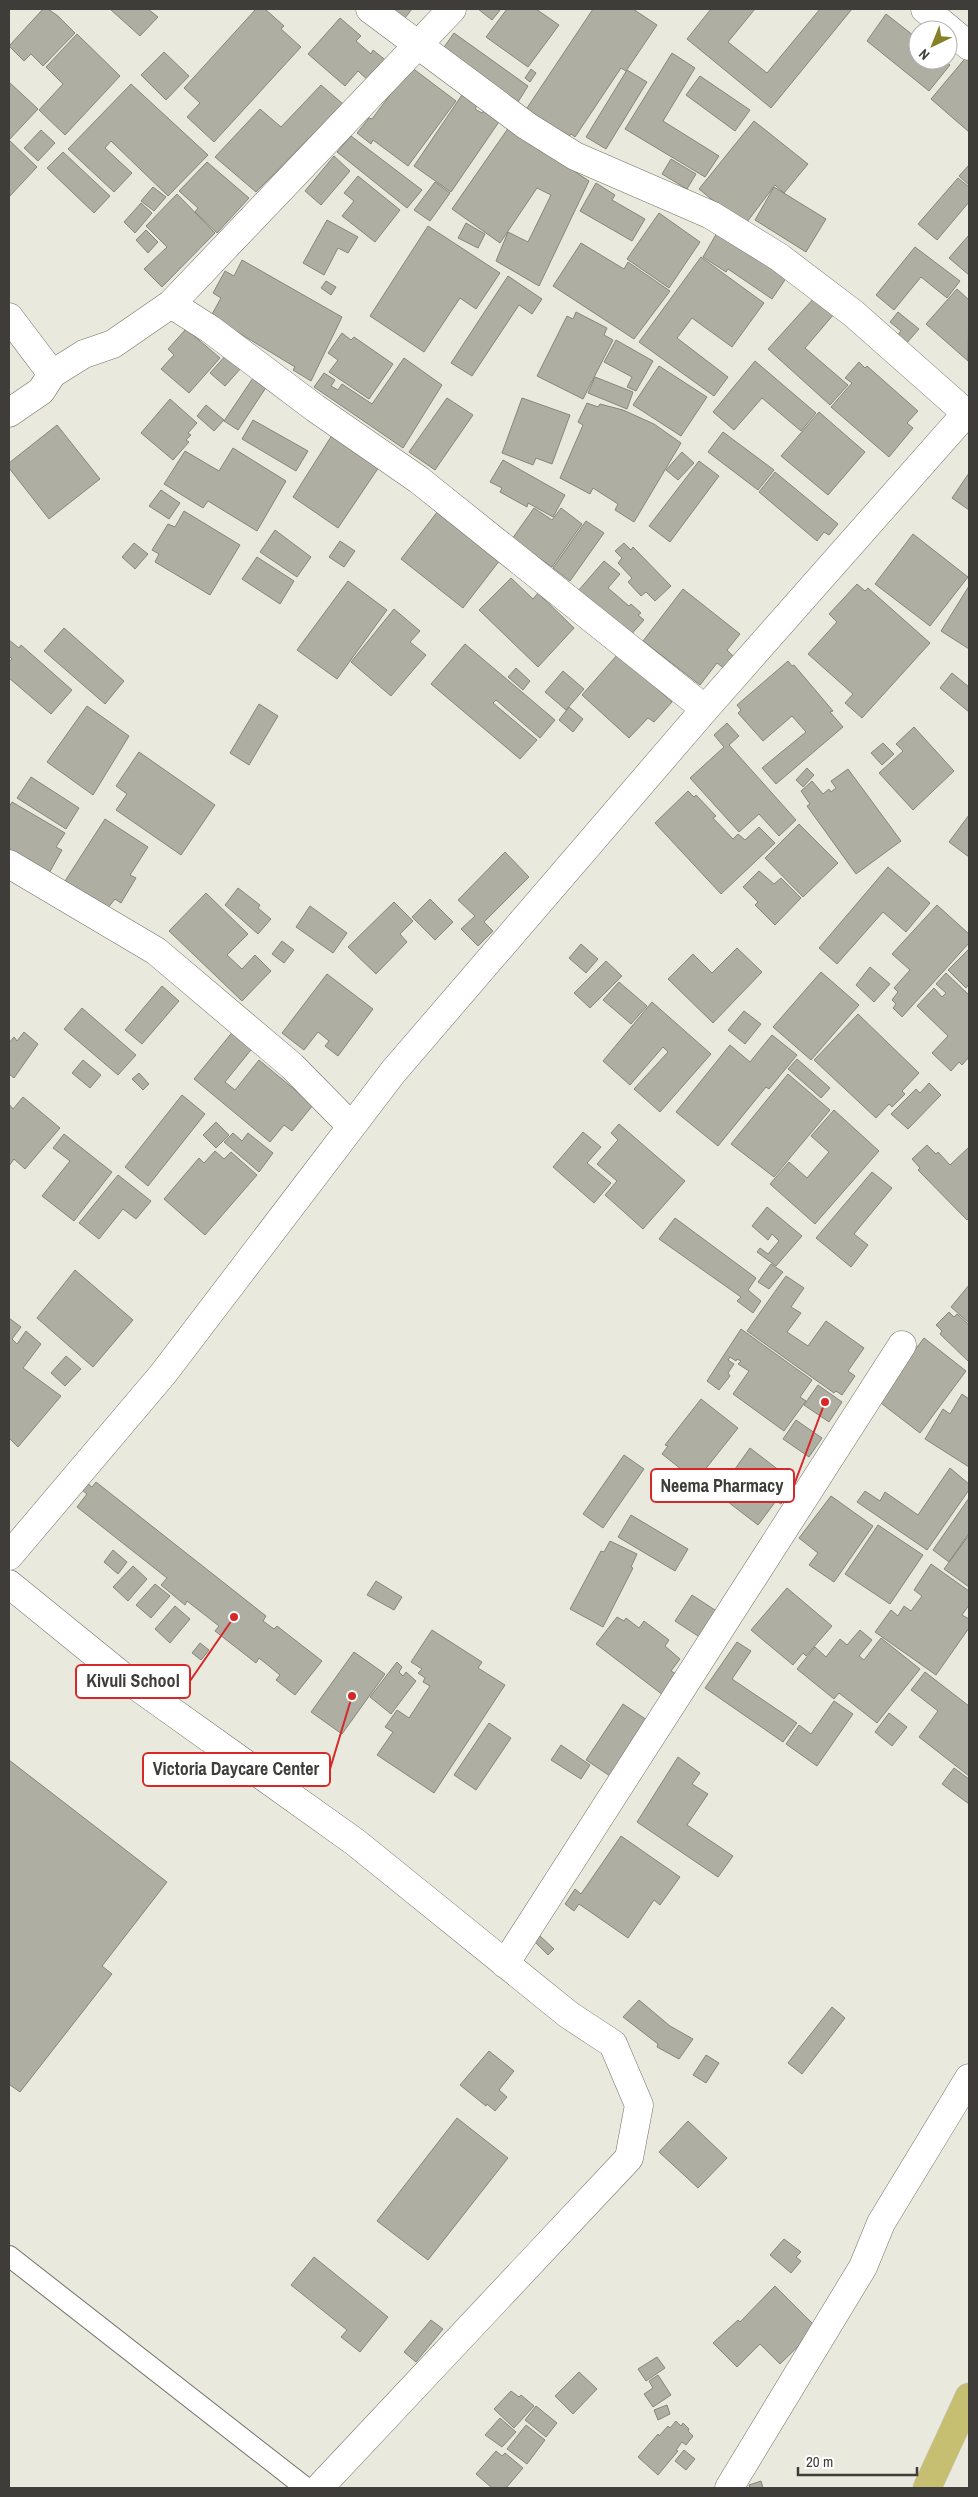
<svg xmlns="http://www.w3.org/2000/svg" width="978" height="2497" font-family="'Archivo Narrow',sans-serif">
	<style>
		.building { fill: #afaea3; stroke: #86867b }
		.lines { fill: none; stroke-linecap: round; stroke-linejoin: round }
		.service-casing { stroke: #737268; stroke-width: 22 }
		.minor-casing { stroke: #737268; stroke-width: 29 }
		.trunk-casing { stroke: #c9c9c8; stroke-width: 29 }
		.service { stroke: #fff; stroke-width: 20 }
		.minor { stroke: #fff; stroke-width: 28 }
		.trunk { stroke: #c6bf72; stroke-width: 28 }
		.leader { fill: none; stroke: #d62828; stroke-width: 2 }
		.callout-dot { fill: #d62828; stroke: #fff; stroke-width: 2 }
		.callout { fill: #fff; stroke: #d62828; stroke-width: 2 }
		.callout-label { font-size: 18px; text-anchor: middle; font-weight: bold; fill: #3e3d39 }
	</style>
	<rect width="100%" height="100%" fill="#eae9de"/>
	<path class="building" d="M43,9H48L58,16L75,33L43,66L31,54L24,61L9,46Z
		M110,9H148L158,17L140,36Z
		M256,9H265L284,26L281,29L301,47L214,142L187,117L200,103L184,88Z
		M382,9H412L401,23Z
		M478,9H501L492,20Z
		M507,9H536L559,25L528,67L486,37Z
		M593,9H633L657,25L626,71L621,68L575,137L571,134L563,145L521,117Z
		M711,9H755L728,42L767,73L820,9H852L771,108L687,39Z
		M886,14L918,39V60H944L950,65L929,91L867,41Z
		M340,18L361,36L356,41L371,54L373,50L389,63L370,82L358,71L345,86L308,54Z
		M454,33L528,86L518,102L442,50Z
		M77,34L120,76L65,135L39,110L63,84L46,67Z
		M164,52L189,76L166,100L141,75Z
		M672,53L695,68L663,121L719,156L705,177L625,129Z
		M968,55L969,56V132L931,99Z
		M411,67L456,101L408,166L373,140L371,144L357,133L369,118L372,119Z
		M531,69L536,73L530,82L525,78Z
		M627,70L647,82L606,149L586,137Z
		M700,76L750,110L735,131L686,95Z
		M10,83L38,109L9,140V85Z
		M131,84L208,155L168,196L111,141L105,148L132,173L114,192L68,149Z
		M321,85L343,104L256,192L215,157L260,109L281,127Z
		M466,89L481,99L475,109L482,113L488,105L503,116L451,192L414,166Z
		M754,121L808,164L784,193L775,185L744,226L699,189Z
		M509,127L589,181L539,286L496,261L508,232L528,242L551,195L537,188L500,243L452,209Z
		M41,130L55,143L38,161L24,148Z
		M351,136L422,190L407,208L337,152Z
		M9,140L37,167L9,197Z
		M63,152L110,196L94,213L47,168Z
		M334,156L350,171L321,205L305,191Z
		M671,159L696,174L687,189L662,174Z
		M207,162L249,198L217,233L195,212L198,208L179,191Z
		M969,165V185L959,176Z
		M358,176L400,210L375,242L342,216L354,201L344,193Z
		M958,178L969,187V202L937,240L918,224Z
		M435,182L450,193L430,221L414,210Z
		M596,183L615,195L612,200L645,219L632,241L580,211Z
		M153,187L166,197L154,211L141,201Z
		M774,187L826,219L806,252L755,220Z
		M177,194L215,233L162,287L144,269L167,247L146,226Z
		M141,203L152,213L135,233L124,222Z
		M659,213L700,242L669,288L627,259Z
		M327,220L358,237L348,253L338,248L324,275L303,263Z
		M466,223L485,234L478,248L458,238Z
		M428,226L500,273L476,309L460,298L424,352L370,316Z
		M146,230L158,242L148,253L136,240Z
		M718,231L787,277L772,299L728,269L726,272L703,257Z
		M969,235V275L949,258Z
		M581,243L624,269L628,262L670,291L634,339L553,286Z
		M915,247L960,281L947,298L921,277L894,310L876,295Z
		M701,257L764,303L732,347L692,318L677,338L728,377L714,396L639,342Z
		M242,260L342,317L311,381L293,370L295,367L211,316L221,298L213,293L225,271L234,276Z
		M508,276L542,299L532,314L519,305L472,376L451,363Z
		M326,281L336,287L331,295L321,288Z
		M957,289L969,300L968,361L926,324Z
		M815,297L834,314L805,348L848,385L830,405L768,349Z
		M576,312L607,328L604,335L613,340L583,399L537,376L567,316L573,319Z
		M898,312L919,329L905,345L896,337L901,331L890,322Z
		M186,329L220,358L189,393L161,369L174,355L168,349Z
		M342,333L351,340L354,337L393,364L369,399L329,372L338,360L328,353Z
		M616,340L653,361L636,391L627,387L632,377L604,362Z
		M227,354L242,367L225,386L210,373Z
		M404,358L442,385L403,448L314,387L324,373L335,380L331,386L338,390L342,384L372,404Z
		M755,361L816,413L801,431L762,398L734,430L713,412Z
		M859,362L865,368L867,366L918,411L907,423L913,428L889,457L831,407L852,383L845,378Z
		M659,366L707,397L681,436L633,405Z
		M255,375L269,383L238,430L224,421Z
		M595,377L633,392L627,409L588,393Z
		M447,398L473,415L435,470L409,452Z
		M522,398L570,415L552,464L536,458L533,465L502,453Z
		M170,399L197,423L188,433L191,435L186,440L189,442L173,460L141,433Z
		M587,403L598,407L600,404L623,410L654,424L681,443L634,522L615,510L618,504L593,488L590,494L560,478L583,425L578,422Z
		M206,405L224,420L214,431L197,416Z
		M819,412L865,452L828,495L781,456Z
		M253,420L308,451L296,471L242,439Z
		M57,425L100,479L49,519L9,468V463Z
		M334,432L381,464L338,528L293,497Z
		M723,432L774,470L758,490L708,452Z
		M233,448L286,481L257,531L208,501L203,508L164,484L185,451L219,471Z
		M682,452L694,463L678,480L666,470Z
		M503,460L565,495L553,517L528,503L527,507L500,492L502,488L490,482Z
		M699,461L719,476L670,542L649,526Z
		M775,472L838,524L829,535L824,532L817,541L759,492Z
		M969,473V510L952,498Z
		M161,490L180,503L169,519L149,506Z
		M534,508L552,520L561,508L582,524L552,567L512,539Z
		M184,511L240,545L210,595L155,562L159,554L152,550L168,524L175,527Z
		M438,511L500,560L463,608L401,559Z
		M586,521L604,533L570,581L553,568Z
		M275,530L311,557L297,577L260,552Z
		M913,534L968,577L930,626L875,584Z
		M340,541L355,551L344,567L329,557Z
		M134,543L148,554L135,569L122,557Z
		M624,543L631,550L633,547L671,586L655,601L646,592L641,596L628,582L632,578L618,563L622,558L615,551Z
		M257,557L294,581L280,604L242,579Z
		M604,561L620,574L608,588L629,606L631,604L641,613L638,615L644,620L629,637L578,591Z
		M511,578L533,599L538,593L574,628L538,667L479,610Z
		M348,581L387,610L337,679L297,650Z
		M857,584L865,591L868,588L930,643L862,718L845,703L853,694L808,654L837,622L829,614Z
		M969,586V649L941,631Z
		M683,589L740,634L727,650L734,657L725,669L717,663L700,685L643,641Z
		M394,609L420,631L410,642L426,655L391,696L351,662Z
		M64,628L124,681L105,704L44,651Z
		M9,640L19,648L21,645L72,690L51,714L9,678V662L12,659L9,656Z
		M465,644L555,720L540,738L496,700L493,703L537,740L520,759L431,684Z
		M618,654L672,702L654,722L648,718L629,738L582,695Z
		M788,661L792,666L794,665L833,711L830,712L843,727L776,784L762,768L806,732L792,716L763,741L738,713L741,710L737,705Z
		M516,668L530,681L523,690L508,677Z
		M563,671L584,689L566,710L545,692Z
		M952,673L969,687V712L940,688Z
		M259,704L278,716L249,765L230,753Z
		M87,706L129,736L93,795L47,762Z
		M569,707L583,719L573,732L559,720Z
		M727,723L739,736L729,745L796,820L779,836L759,814L739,832L690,778L724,747L714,735Z
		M914,727L954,771L913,810L879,773L903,751L896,744Z
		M883,743L894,754L882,765L871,753Z
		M139,752L215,805L181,855L116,810L127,794L116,786Z
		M807,768L814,775L803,787L796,780Z
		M848,769L901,841L856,874L807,806L810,804L801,791L812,781L823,794L829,789L831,792L836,788L831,781Z
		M31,777L79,808L66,829L17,798Z
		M688,791L694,797L696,795L716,816L713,818L733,839L738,834L745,840L759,827L775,843L721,894L655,823Z
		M12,802L65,833L56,847L62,850L48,875L9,852V807Z
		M969,815V857L949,842Z
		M105,819L148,847L130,875L136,878L121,903L115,899L107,909L65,881Z
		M799,824L838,863L803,897L765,858Z
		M505,852L529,877L484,922L493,931L478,946L461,929L475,916L458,900Z
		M888,867L930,903L906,932L883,912L837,964L819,948Z
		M759,871L774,884L781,878L801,898L775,925L755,905L758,902L743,887Z
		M238,888L260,905L258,908L271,919L258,934L225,905Z
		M206,893L248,934L227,955L242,969L255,955L271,971L242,1001L169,931Z
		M430,899L453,922L435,940L412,917Z
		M394,902L413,921L400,934L407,942L376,974L348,947Z
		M937,905L969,934V943L902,1017L893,1008L896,1004L892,1000L898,992L894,988L910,970L892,954Z
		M310,906L347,933L333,953L296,927Z
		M282,941L294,950L284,963L272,954Z
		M581,944L598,959L586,973L569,958Z
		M737,948L762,972L713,1023L668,979L693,954L712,973Z
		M969,949V984L966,988L948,970Z
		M606,961L622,976L590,1008L574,993Z
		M870,967L890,984L874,1002L856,985Z
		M821,972L859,1005L811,1060L773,1027Z
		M946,973L969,995V1057L962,1065L959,1062L951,1071L932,1053L948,1036L917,1006L934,988L942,997L946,993L936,984Z
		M327,974L373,1009L338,1056L325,1046L329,1041L318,1032L304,1050L282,1033Z
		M619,982L647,1006L631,1024L603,1000Z
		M162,986L179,1001L142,1044L125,1030Z
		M652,1002L711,1054L660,1112L634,1089L668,1052L663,1047L630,1085L603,1061Z
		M82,1008L136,1055L118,1075L64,1029Z
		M744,1011L761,1024L745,1044L728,1030Z
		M858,1014L919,1073L902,1091L905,1094L892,1107L889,1104L876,1118L814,1060Z
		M235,1029L255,1045L225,1082L235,1090L259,1060L313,1105L292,1131L284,1125L270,1142L194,1079Z
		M24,1032L38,1044L14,1078L9,1074V1043L14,1037L17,1041Z
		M772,1035L797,1055L769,1089L766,1087L718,1146L676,1112L730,1045L750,1062Z
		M797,1059L830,1088L821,1098L788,1069Z
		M83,1060L101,1075L90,1088L72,1073Z
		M139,1073L149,1084L143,1090L132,1079Z
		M788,1074L830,1110L774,1177L731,1144Z
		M929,1083L941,1095L908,1129L891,1114L916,1089L920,1093Z
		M182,1095L205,1114L148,1186L125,1167Z
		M23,1097L60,1128L25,1169L14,1159L9,1166V1104L13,1109Z
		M834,1110L879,1151L815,1224L770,1184L789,1162L807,1178L829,1152L811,1136Z
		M216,1122L229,1135L216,1148L203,1135Z
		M619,1124L685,1181L643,1229L605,1195L617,1181L597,1164L618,1140L611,1133Z
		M583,1132L601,1147L587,1163L611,1183L594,1203L553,1167Z
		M233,1133L242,1141L248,1133L273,1153L259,1172L224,1142Z
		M64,1134L112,1172L74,1221L42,1196L70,1161L53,1148Z
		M927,1145L936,1154L938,1152L950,1165L969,1147V1218L967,1220L918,1170L920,1168L912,1159Z
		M215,1151L224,1159L231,1152L257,1175L205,1235L164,1199L199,1158L204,1163Z
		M872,1172L892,1188L854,1234L868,1245L851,1267L816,1238Z
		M118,1175L151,1201L136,1219L123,1209L99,1239L79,1223Z
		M767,1207L802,1236L776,1266L757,1252L760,1248L768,1254L779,1241L772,1234L768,1240L752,1226Z
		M675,1218L756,1278L748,1290L761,1301L753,1313L737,1301L741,1297L659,1239Z
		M771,1264L783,1272L769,1289L758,1282Z
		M75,1270L133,1320L93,1367L37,1318Z
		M786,1276L804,1288L791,1307L801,1313L787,1332L808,1346L826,1321L864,1348L848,1371L855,1376L842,1395L836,1391L834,1393L747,1331Z
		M969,1285V1323L951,1307Z
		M949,1312L954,1317L957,1314L969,1325V1362L940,1334L942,1331L936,1325Z
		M9,1318L21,1327L12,1339L17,1344L26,1331L41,1344L23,1368L61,1396L18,1447L9,1438Z
		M741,1329L812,1380L800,1397L806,1401L784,1431L733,1394L749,1371L738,1364L741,1361L737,1359L736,1361L730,1357L728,1360L734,1364L728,1373L730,1376L719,1390L707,1381Z
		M924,1338L966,1371L920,1433L877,1400Z
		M66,1356L81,1369L65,1386L51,1373Z
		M818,1385L842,1402L829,1422L804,1405Z
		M962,1394L969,1399V1467L925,1439L943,1409L950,1414Z
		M701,1399L738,1428L696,1481L662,1454L668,1446L665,1445Z
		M796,1420L822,1438L809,1457L783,1439Z
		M750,1448L797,1484L781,1504L776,1501L758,1525L719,1495L738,1471L735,1469Z
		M624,1455L644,1469L603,1528L583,1514Z
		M950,1468L969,1484V1490L927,1550L857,1502L865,1491L880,1501L885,1492L918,1515Z
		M96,1482L266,1616L263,1621L274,1629L277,1626L322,1661L295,1695L276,1680L280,1675L259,1658L256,1663L215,1631L219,1626L187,1601L185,1605L161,1585L167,1578L77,1507L87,1494L82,1490L87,1483L92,1487Z
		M831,1496L873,1526L834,1582L809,1565L818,1553L799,1538Z
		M969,1498V1533L949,1562L933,1550Z
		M631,1515L688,1549L675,1571L618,1537Z
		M878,1525L923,1555L890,1604L845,1574Z
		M969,1535V1587L944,1569Z
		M610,1541L637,1554L631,1567L633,1568L603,1627L570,1609L601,1551L604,1552Z
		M113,1550L127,1562L118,1574L104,1562Z
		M931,1564L969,1591V1605L962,1615L969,1619V1628L936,1675L875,1632L891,1610L898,1616L904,1606L911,1611L922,1596L914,1590Z
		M133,1566L147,1579L128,1601L113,1587Z
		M376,1581L402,1597L394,1610L367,1595Z
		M155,1584L170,1596L151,1618L136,1605Z
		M787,1588L832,1626L806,1656L803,1653L793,1665L751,1630Z
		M692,1595L718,1612L701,1638L675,1621Z
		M175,1606L190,1619L170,1643L155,1629Z
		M617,1617L624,1621L626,1618L639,1628L644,1621L669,1640L665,1646L680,1659L671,1671L678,1675L663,1695L596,1644Z
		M432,1630L482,1662L478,1668L505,1685L434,1793L377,1755L393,1732L385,1727L397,1710L409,1718L430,1686L423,1682L425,1678L418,1673L422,1669L411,1662Z
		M860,1630L872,1640L859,1656L864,1660L881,1638L920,1669L877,1723L839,1693L834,1699L797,1669L815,1647L826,1657L840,1639L847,1645Z
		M737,1642L751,1651L732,1679L797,1723L783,1742L705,1688Z
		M200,1643L209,1650L201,1660L192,1653Z
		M354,1652L385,1674L342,1734L311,1712Z
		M397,1662L402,1667L399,1672L403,1676L406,1672L416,1681L391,1714L370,1697Z
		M925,1672L969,1706V1776L919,1737L938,1711L911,1690Z
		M834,1701L853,1714L817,1766L786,1744L799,1725L811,1734Z
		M623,1704L647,1720L610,1776L586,1760Z
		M889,1713L907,1727L892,1746L875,1732Z
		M489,1723L511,1738L476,1790L454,1775Z
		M561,1745L590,1765L581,1779L551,1760Z
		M678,1757L700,1773L692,1784L708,1794L687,1825L733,1856L718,1877L637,1822Z
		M9,1760L167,1882L102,1966L112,1974L20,2092L10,2085L9,2087Z
		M954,1768L969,1779V1804L942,1784Z
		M621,1836L680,1877L660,1905L654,1900L628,1938L579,1904L574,1911L565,1904L575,1889L581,1894Z
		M539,1935L554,1949L548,1955L534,1941Z
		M639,2000L670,2026L693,2039L679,2059L657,2047L658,2044L623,2017Z
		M832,2007L845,2018L802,2074L788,2063Z
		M489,2051L514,2071L499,2090L507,2097L495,2111L487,2104L486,2106L460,2085Z
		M706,2055L719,2063L706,2083L693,2075Z
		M457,2118L508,2158L428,2260L377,2221Z
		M688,2121L727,2158L698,2188L659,2152Z
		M784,2239L801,2252L796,2257L801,2261L791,2273L770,2255Z
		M314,2257L388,2317L360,2352L341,2337L347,2330L291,2285Z
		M775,2286L817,2328L780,2364L760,2344L737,2367L713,2343L738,2320L740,2322Z
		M431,2320L443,2329L416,2362L404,2352Z
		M657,2357L665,2368L646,2381L638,2369Z
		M579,2372L597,2389L573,2414L555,2396Z
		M658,2375L671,2395L653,2407L644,2394L653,2388L649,2381Z
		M511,2391L519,2397L521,2395L534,2406L514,2428L494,2409Z
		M667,2405L670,2414L658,2420L654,2410Z
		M536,2406L557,2423L546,2437L525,2420Z
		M500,2418L516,2432L502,2447L485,2435Z
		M676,2421L681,2426L683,2423L689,2429L688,2431L693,2436L686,2445L682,2442L676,2450L678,2451L658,2475L638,2457L658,2434L659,2436L668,2426L670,2428Z
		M526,2425L545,2440L527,2464L507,2449Z
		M684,2450L695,2459L686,2470L675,2461Z
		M496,2451L502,2456L505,2453L523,2468L506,2488H492L476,2474Z
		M761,2481L763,2488H750L749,2485Z"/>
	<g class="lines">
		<defs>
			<path id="service" d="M9,2256L306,2488"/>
			<path id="minor" d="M370,9L527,126L575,156L711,215L779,257L854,314L966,413
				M925,9L969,46
				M171,304L210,329L315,408L419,480L705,709
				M9,317L52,374L84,354L113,344L171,304L452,9
				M9,413L41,391L52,374
				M9,864L156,951L292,1066L351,1126
				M9,1556L163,1374L393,1072L705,709L969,410
				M9,1584L121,1675L355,1842L569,2015L613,2044L639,2105L629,2158L319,2488
				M505,1964L902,1345
				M729,2488L863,2267L881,2223L969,2078"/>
			<path id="trunk" d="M927,2488L969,2397"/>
		</defs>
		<use href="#service" class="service-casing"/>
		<use href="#minor" class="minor-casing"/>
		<use href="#trunk" class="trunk-casing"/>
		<use href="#service" class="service"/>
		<use href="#minor" class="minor"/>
		<use href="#trunk" class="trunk"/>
	</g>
	<path class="leader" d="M825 1402L794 1485M234 1617L190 1681M352 1696L330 1769"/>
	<g class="callout-dot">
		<circle cx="825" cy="1402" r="5"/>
		<circle cx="234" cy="1617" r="5"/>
		<circle cx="352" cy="1696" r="5"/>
	</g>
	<g class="callout">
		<rect x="651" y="1469" width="143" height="33" rx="5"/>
		<rect x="76" y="1665" width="114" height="33" rx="5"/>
		<rect x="143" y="1753" width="187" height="33" rx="5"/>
	</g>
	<g class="callout-label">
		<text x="722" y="1492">Neema Pharmacy</text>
		<text x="133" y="1687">Kivuli School</text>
		<text x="236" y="1775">Victoria Daycare Center</text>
	</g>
	<rect width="978" height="2497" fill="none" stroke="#3e3d39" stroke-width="20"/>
	<g transform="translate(933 45) rotate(223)"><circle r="24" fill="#ffffff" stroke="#b2b1b0"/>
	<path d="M0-4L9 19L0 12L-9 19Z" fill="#888027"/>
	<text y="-8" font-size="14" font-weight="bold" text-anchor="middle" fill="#3e3d39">N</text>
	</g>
	<path d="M798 2467v8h119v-8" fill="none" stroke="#3e3d39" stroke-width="2.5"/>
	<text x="806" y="2467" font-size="15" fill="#3e3d39" stroke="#ffffff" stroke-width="4" paint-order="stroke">20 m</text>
</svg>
